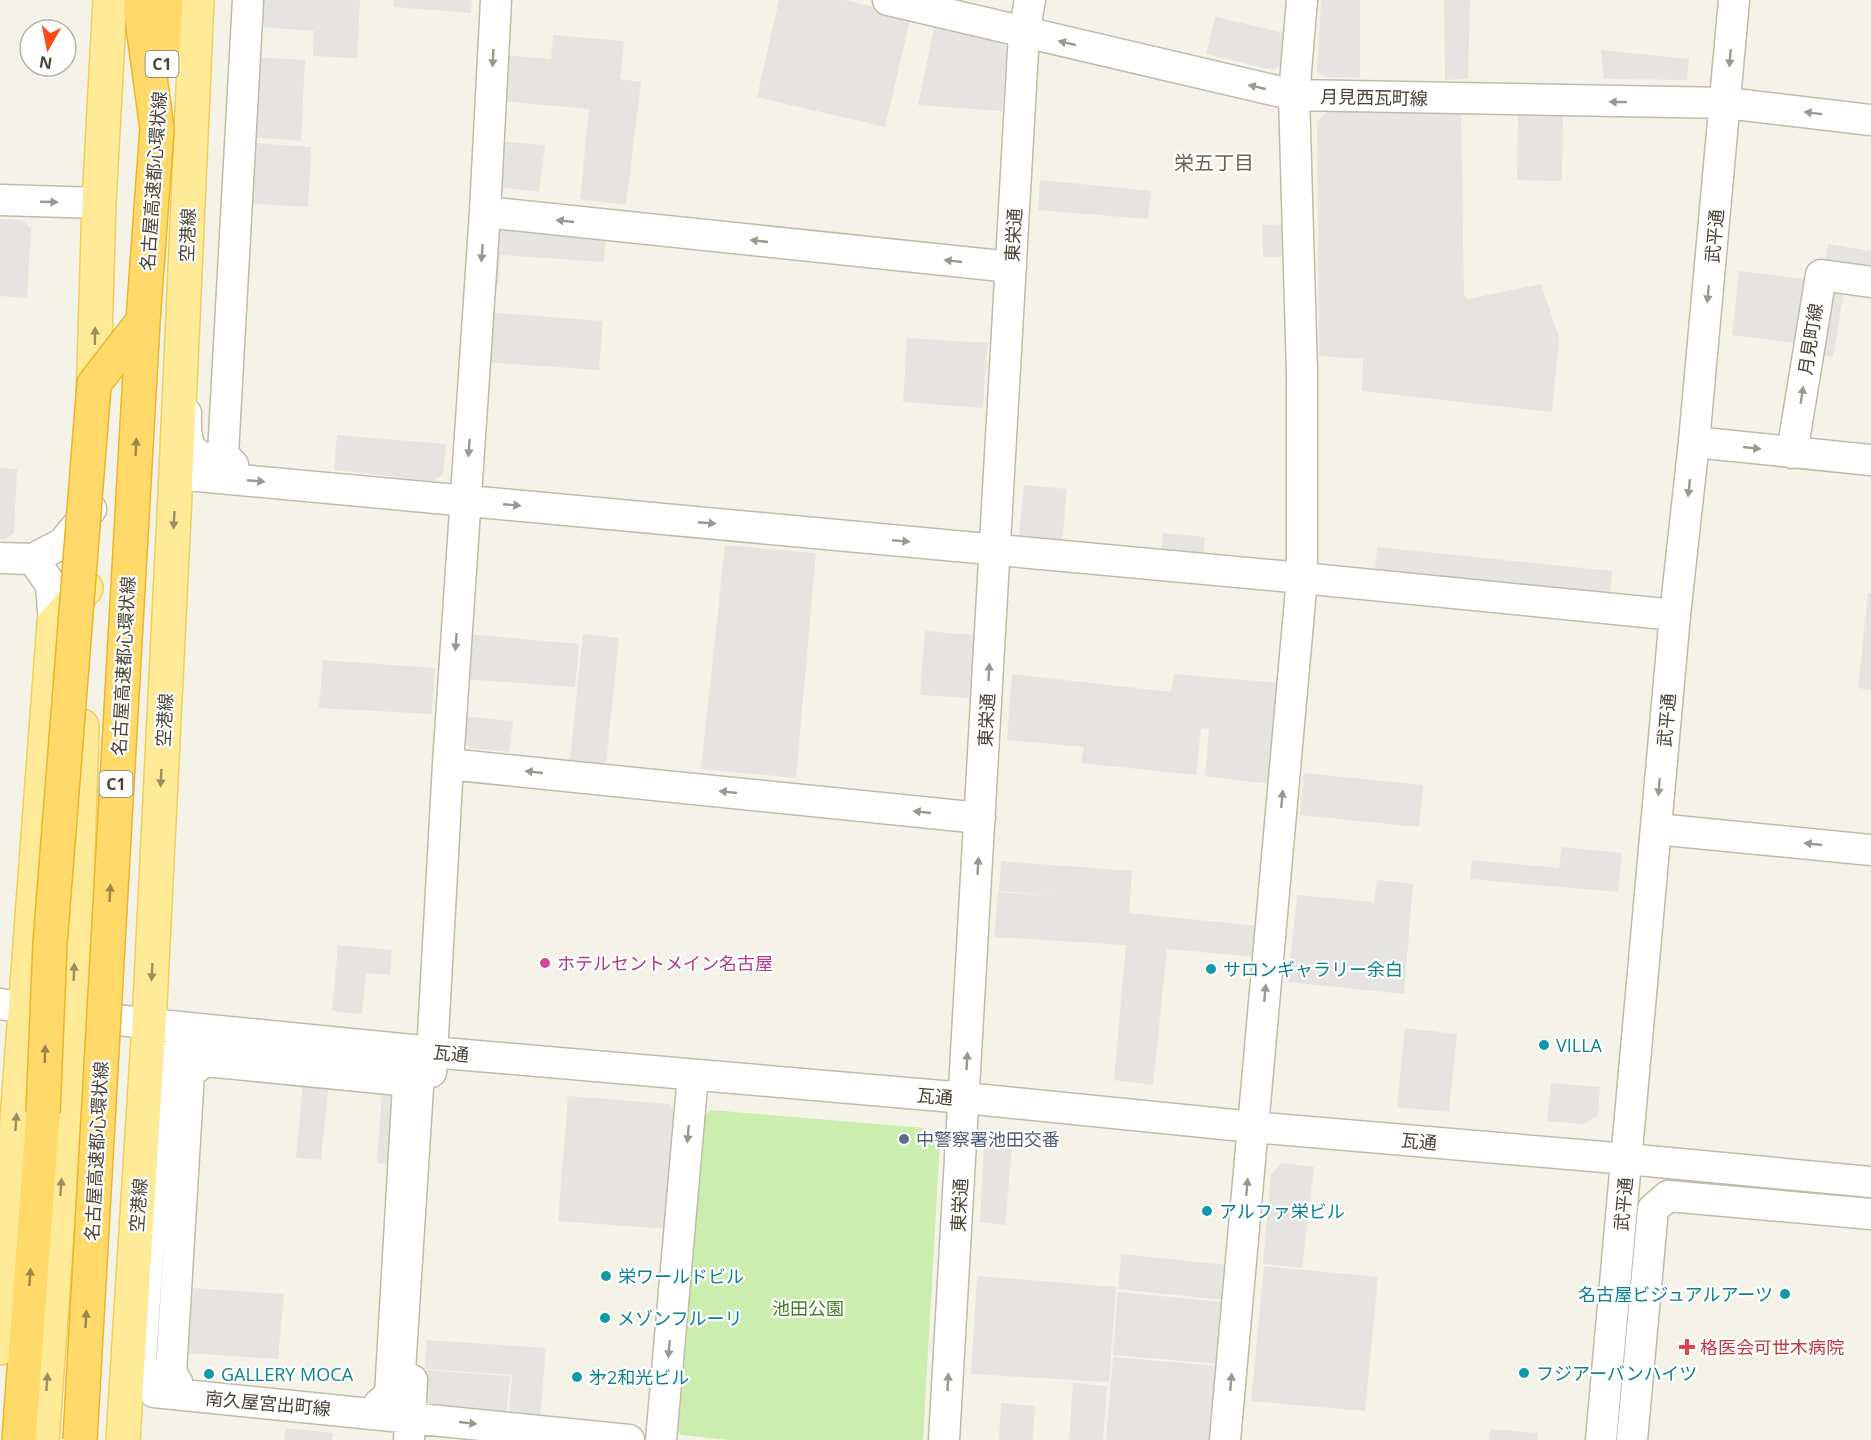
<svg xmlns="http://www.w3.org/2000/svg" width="1871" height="1440" font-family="'Open Sans','Noto Sans JP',sans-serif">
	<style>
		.green { fill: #cbedad }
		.parking { fill: #e6e4e0 }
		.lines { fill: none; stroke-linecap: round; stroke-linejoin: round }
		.minor-casing { stroke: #c2bba9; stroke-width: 33 }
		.major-casing { stroke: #efcf5c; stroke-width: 36 }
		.highway-casing { stroke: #ecb52b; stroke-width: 36 }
		.minor { stroke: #fff; stroke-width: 30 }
		.major { stroke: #ffea97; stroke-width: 33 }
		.highway { stroke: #ffd969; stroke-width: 33 }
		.highway-bridge-casing { stroke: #ecb52b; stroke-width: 36; stroke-linecap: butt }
		.highway-bridge { stroke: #ffd969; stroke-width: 33 }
		.oneway { fill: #9b9890 }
		.oneway2 { fill: #9b8e62 }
		.oneway3 { fill: #9b864d }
		.hotel-dot { fill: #d1479c; stroke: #fff; stroke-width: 2 }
		.culture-dot { fill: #0f9aa8; stroke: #fff; stroke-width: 2 }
		.service-dot { fill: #5c6f8a; stroke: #fff; stroke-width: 2 }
		.health-dot { fill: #e0444e; stroke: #fff; stroke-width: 2 }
		.labels { text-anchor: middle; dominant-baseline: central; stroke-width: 4.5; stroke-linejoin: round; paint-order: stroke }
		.shield { fill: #fff; stroke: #807b72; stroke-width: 1.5 }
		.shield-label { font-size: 16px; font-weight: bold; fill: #4a4336 }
		.street-label { font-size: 18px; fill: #4a4336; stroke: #fff }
		.hotel-label { font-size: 18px; fill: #b23c85; stroke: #fff; text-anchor: start }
		.culture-label { font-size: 18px; fill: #0d838f; stroke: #fff; text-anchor: start }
		.service-label { font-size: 18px; fill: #4e5e75; stroke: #fff; text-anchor: start }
		.park-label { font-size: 18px; fill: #3f8222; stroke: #fff }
		.health-label { font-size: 18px; fill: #be3a42; stroke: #fff; text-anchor: start }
		.neighbourhood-label { font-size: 20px; fill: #6d634c; stroke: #fff }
	</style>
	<rect width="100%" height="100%" fill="#f5f2e8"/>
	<path class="green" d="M711,1110L924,1128L940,1140L923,1440H730L681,1435L675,1426L702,1118Z"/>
	<path class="parking" d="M248,0H360L357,58L313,56L314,31L246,26Z
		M394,0H472L471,13L394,7Z
		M779,0H844L911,16L885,127L757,97Z
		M1321,0H1360V78L1325,77L1317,72Z
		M1444,0H1470L1468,79L1445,80Z
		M1215,17L1285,33L1283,64L1273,70L1206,54Z
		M935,23L997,34L1007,48L1002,111L918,105Z
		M553,35L624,41L620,79L641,82L626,205L580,199L589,109L500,101L502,55L551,59Z
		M1601,50L1689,59L1687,80L1604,79Z
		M245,57L305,60L301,141L240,136Z
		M1328,111L1461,114L1464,295L1468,299L1541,284L1559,338L1552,412L1362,391L1363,359L1319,356L1317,122Z
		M1518,114L1563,115L1562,181L1517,180Z
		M497,141L545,145L539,192L501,187L495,176Z
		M244,142L311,147L308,207L240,203Z
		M1040,180L1151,191L1148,219L1038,210Z
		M0,219L22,220L31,228L27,298L0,296Z
		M505,223L606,237L604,262L500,255L499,283H487L493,229Z
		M1286,224V257H1263L1262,225Z
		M1828,244L1871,251V272L1825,265Z
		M1739,271L1813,280L1803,344L1732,335Z
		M1845,285L1833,357L1816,354L1825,292Z
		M487,312L603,321L599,370L483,362Z
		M907,338L988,343L983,408L903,402Z
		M337,435L446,444L443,475L433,481L334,470Z
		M0,468L17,469L14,533L5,540L0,539Z
		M1024,485L1067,489L1062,544L1024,540L1019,534Z
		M1163,533L1205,537L1203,557L1161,553Z
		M725,545L816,553L796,778L701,769Z
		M1377,547L1612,571L1610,596L1375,572Z
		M1868,593L1871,594V690L1858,688Z
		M925,631L974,635L970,698L920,695Z
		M467,634L579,644L575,687L463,679Z
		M583,634L619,638L606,764L570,760Z
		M323,660L435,668L432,714L319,708Z
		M1012,674L1171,692L1174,674L1280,683L1271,784L1205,776L1209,729L1201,728L1196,775L1081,763L1084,747L1007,740Z
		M462,716L513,721L509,752L469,748L461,739Z
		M1304,773L1423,785L1419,827L1300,815Z
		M1562,847L1622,853L1618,892L1470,879L1472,860L1559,868Z
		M1001,861L1132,871L1129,913L1259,926L1256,957L1167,949L1153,1085L1114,1080L1126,945L994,937L998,892L1064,896L999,891Z
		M1377,880L1413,884L1404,994L1288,982L1297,895L1374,902Z
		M338,945L392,950L390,975L366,973L362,1014L332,1011Z
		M1405,1028L1457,1034L1449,1112L1397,1107Z
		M304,1070L330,1073L321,1160L296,1158Z
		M383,1078L399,1080L403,1166L377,1163Z
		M1551,1083L1600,1087L1598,1115L1584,1124L1547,1121Z
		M568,1096L670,1104L676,1116L668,1229L558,1221Z
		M995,1135L1013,1136L1005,1225L980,1222L984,1142Z
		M1281,1163L1314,1167L1302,1268L1263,1264L1271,1175Z
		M1121,1254L1226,1265L1224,1300L1118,1289Z
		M1264,1266L1378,1277L1365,1411L1251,1401Z
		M977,1276L1116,1287L1109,1382L971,1374Z
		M176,1287L284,1294L278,1359L172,1352Z
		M1118,1292L1224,1302L1218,1364L1113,1355Z
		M427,1340L546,1348L540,1417L509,1415L512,1375L425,1369Z
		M1113,1357L1218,1366L1211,1440H1106Z
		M425,1370L510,1376L506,1416L430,1408L424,1399Z
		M1073,1383L1107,1386L1103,1440H1069Z
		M1001,1403L1035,1406L1033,1440H999Z
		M286,1428L333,1433L332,1440H284Z
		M1490,1429L1538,1433L1537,1440H1489Z"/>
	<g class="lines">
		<defs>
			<path id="minor" d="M888,0L1294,95L1726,103L1871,120
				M0,200L99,203
				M485,212L1011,267
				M186,413C184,455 195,458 233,465L223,454L248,0
				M1694,442L1871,460
				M1792,453L1821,275L1871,282
				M176,474L1302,578L1675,615
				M0,558L33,559L63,543L91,509
				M33,559L51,585L54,623
				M448,764L980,818
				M1656,829L1871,850
				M0,1004L149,1024L432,1052L965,1098L1253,1127L1627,1159L1871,1182
				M200,1043L397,1062C407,1068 414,1075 418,1087L398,1402L393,1406L379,1404L390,1395L408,1085L399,1080L205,1061L189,1073L171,1373L177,1382C156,1381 150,1382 141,1361L160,1070L174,1054Z
				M431,1072L448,764L485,212L496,0
				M154,1392L629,1440
				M409,1440L412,1380
				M661,1440L693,1075
				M944,1440L1024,33L1030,0
				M1225,1440L1302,578V373L1294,95L1302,0
				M1601,1440L1675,615L1694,442L1734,0
				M1632,1440L1653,1209L1668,1196L1871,1214"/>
			<path id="major" d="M93,402L99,203L110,0
				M0,1348L54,623L86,588
				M42,1440L73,1013L82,726
				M123,1440L149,1024L176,474L197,0"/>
			<path id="highway" d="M141,0V12L157,128
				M162,61L166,0
				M19,1440L43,1113"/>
		</defs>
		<use href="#minor" class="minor-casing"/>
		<use href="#major" class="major-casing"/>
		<use href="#highway" class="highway-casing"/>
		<use href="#minor" class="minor"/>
		<use href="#major" class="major"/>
		<use href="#highway" class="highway"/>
		<defs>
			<path id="highway-bridge" d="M43,1113L50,944L94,384L143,321
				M80,1440L143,321L157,128"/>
		</defs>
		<use href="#highway-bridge" class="highway-bridge-casing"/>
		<use href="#highway-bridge" class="highway-bridge"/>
	</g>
	<defs><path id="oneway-solid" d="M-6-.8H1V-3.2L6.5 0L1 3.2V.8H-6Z" transform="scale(1.5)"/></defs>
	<g class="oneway">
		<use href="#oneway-solid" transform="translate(1067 43) rotate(-167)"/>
		<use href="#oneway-solid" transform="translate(493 58) rotate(93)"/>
		<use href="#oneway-solid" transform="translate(1730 58) rotate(95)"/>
		<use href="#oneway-solid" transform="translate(1257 87) rotate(-167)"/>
		<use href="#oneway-solid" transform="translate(1618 102) rotate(-179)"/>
		<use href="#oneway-solid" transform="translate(1813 113) rotate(-173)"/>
		<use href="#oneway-solid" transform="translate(49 202) rotate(2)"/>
		<use href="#oneway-solid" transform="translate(565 221) rotate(-174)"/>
		<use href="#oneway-solid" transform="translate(759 241) rotate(-174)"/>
		<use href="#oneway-solid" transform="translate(482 253) rotate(94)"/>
		<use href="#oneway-solid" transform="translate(953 261) rotate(-174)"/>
		<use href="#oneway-solid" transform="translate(1708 294) rotate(95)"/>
		<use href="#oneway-solid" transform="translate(1802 395) rotate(-81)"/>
		<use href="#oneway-solid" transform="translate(469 448) rotate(94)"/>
		<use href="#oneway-solid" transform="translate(1752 448) rotate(6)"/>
		<use href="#oneway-solid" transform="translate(256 481) rotate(5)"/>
		<use href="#oneway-solid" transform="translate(1689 488) rotate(96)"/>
		<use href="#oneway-solid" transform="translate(512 505) rotate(5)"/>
		<use href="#oneway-solid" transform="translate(707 523) rotate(5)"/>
		<use href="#oneway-solid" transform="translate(901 541) rotate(5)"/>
		<use href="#oneway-solid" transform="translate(456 642) rotate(94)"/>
		<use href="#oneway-solid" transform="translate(989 672) rotate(-87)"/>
		<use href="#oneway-solid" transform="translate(534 772) rotate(-174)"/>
		<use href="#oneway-solid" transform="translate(1659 787) rotate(95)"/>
		<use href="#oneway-solid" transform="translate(728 792) rotate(-174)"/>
		<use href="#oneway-solid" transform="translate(1282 799) rotate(-85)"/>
		<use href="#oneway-solid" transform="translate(922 812) rotate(-174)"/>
		<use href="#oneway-solid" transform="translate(1813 844) rotate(-174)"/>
		<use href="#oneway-solid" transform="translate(978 866) rotate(-87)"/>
		<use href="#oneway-solid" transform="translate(1265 993) rotate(-85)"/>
		<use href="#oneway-solid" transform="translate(967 1061) rotate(-87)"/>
		<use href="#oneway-solid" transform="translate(688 1134) rotate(95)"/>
		<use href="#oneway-solid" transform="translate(1247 1187) rotate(-85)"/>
		<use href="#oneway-solid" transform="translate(669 1349) rotate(95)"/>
		<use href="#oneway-solid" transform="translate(948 1382) rotate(-87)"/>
		<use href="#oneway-solid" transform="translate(1231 1382) rotate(-85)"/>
		<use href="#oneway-solid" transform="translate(468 1423) rotate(6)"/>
	</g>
	<g class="oneway2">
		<use href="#oneway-solid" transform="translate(95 336) rotate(-89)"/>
		<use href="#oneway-solid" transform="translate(174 520) rotate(93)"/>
		<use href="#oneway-solid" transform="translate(161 778) rotate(93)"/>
		<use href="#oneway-solid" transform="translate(74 972) rotate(-88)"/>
		<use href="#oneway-solid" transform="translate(152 972) rotate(93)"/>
		<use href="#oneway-solid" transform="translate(16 1122) rotate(-86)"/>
		<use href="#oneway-solid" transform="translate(61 1187) rotate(-86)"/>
		<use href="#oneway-solid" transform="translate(47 1382) rotate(-86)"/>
	</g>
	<g class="oneway3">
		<use href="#oneway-solid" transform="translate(136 447) rotate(-87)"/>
		<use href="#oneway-solid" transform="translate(110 893) rotate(-87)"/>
		<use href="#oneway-solid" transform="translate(45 1054) rotate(-88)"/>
		<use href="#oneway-solid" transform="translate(30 1277) rotate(-86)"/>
		<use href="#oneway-solid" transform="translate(86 1319) rotate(-87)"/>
	</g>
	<circle class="hotel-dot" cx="545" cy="963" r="6"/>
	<g class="culture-dot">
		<circle cx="1211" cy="969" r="6"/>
		<circle cx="1544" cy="1045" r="6"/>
		<circle cx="1207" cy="1211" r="6"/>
		<circle cx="606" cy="1276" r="6"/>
		<circle cx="1785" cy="1294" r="6"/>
		<circle cx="605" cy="1318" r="6"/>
		<circle cx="1524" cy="1373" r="6"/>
		<circle cx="209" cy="1374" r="6"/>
		<circle cx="577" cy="1377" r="6"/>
	</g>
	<circle class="service-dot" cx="904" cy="1139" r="6"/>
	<path class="health-dot" d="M1684 1338h6v6h6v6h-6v6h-6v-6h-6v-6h6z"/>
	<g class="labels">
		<g class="shield">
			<rect x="145.5" y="51" width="33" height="26" rx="4.5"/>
			<rect x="99.5" y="771" width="33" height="26" rx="4.5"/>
		</g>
		<g class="shield-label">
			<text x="162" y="64">C1</text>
			<text x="116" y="784">C1</text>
		</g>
		<g class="street-label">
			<text transform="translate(1374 97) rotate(1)">月見西瓦町線</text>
			<text transform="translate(153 181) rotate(-86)">名古屋高速都心環状線</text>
			<text transform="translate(187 235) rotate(-88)">空港線</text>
			<text transform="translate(1013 235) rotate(-87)">東栄通</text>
			<text transform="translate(1714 236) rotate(-85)">武平通</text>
			<text transform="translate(1810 339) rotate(-81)">月見町線</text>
			<text transform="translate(123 666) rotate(-87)">名古屋高速都心環状線</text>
			<text transform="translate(164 720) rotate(-87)">空港線</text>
			<text transform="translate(986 720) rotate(-87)">東栄通</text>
			<text transform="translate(1666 720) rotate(-85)">武平通</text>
			<text transform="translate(451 1053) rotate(5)">瓦通</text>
			<text transform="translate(935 1096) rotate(5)">瓦通</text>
			<text transform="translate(1419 1141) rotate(5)">瓦通</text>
			<text transform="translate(96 1151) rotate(-87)">名古屋高速都心環状線</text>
			<text transform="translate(1623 1204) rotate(-85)">武平通</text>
			<text transform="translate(138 1205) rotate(-86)">空港線</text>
			<text transform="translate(959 1205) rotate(-87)">東栄通</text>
			<text transform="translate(268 1403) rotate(5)">南久屋宮出町線</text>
		</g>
		<g class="hotel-label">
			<text x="557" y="963">ホテルセントメイン名古屋</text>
		</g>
		<g class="culture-label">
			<text x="1223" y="969">サロンギャラリー余白</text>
			<text x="1556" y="1045">VILLA</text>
			<text x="1219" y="1211">アルファ栄ビル</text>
			<text x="618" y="1276">栄ワールドビル</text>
			<text x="1773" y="1294" text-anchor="end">名古屋ビジュアルアーツ</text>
			<text x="617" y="1318">メゾンフルーリ</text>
			<text x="1536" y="1373">フジアーバンハイツ</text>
			<text x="221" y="1374">GALLERY MOCA</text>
			<text x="589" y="1377">㐧2和光ビル</text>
		</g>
		<g class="service-label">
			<text x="916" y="1139">中警察署池田交番</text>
		</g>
		<g class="park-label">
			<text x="808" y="1308">池田公園</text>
		</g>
		<g class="health-label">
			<text x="1700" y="1347">格医会可世木病院</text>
		</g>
		<g class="neighbourhood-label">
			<text x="1214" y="162">栄五丁目</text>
		</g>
	</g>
	<g transform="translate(48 48) rotate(189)"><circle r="28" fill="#ffffff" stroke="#b7b4af" stroke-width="1.5"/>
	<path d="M0-4.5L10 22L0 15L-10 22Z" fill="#ff4b15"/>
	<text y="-9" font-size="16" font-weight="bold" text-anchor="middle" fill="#4a4336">N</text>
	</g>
</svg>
